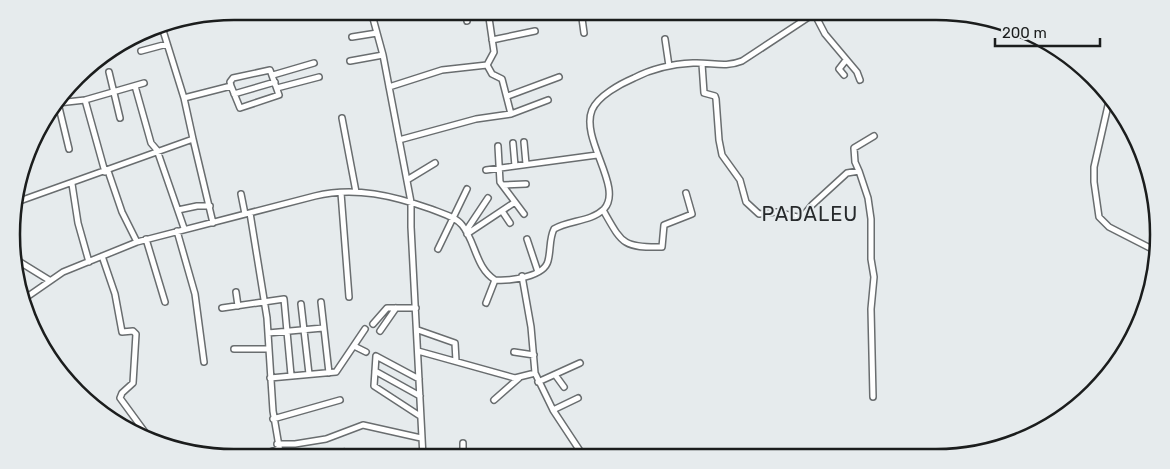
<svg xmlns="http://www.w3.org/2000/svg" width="1170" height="469" font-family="Rubik,sans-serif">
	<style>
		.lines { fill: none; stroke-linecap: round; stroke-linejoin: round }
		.minor-casing { stroke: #696d6f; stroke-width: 8 }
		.minor { stroke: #fff; stroke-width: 5 }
		.labels { text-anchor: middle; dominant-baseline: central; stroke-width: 4; stroke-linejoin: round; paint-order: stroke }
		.quarter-label { font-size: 20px; letter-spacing: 1px; fill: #272a2c; stroke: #e6ebed }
		.rim { fill: none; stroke: #1b1d1d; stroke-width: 2.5 }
	</style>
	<rect width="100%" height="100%" fill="#e6ebed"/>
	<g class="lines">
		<defs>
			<path id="minor" d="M371,11L383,55L411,202V227L423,457
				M466,11L467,21
				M581,11L584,33
				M813,11L825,34L857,72L860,80
				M352,37L377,33
				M665,39L669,66
				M492,40L535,31
				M141,51L167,44
				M350,61L383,55
				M702,64L704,93L715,96L716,99L719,140L722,155L740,180L746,202L759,214L776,212L797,217L803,216L812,205L847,173L859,171L868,198L871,219V259L874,277L871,309L873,397
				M487,65L492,74L502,79L511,114
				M109,72L120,118
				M273,75L314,63
				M844,75L839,69L846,60
				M135,86L151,143L157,150L184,228
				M389,87L442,70L487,65L494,52L488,11
				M277,88L319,77
				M234,94L275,82
				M508,96L559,77
				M184,98L231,86L240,108L279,95L270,70L233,78L230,82L231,86
				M85,100L105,172
				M1109,101L1094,167V182L1099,217L1109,227L1154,250
				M58,103L85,100L144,83
				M58,103L69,149
				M342,118L356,192
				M193,139L213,223
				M399,140L476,119L511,114L548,100
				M524,142L526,164
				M513,143L515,166
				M498,146L500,182L524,214
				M486,170L597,155
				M108,171L122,212L137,242
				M859,171L855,162L854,148L874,136
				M407,180L435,163
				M72,184L78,223L89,262
				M503,185L526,184
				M341,193L349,297
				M241,194L245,214
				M14,203L193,139L184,98L161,24
				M178,210L197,206H210
				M603,210C622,243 622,248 662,247L664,225L692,214L686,193
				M502,211L510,223
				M250,213L267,318L273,411L281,458
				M177,231L195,294L204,362
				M466,231L488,198
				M467,234L515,202
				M146,239L165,302
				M527,239L538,272
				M438,249L467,189
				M102,256L115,294L122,332L133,331L136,334L133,383L122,393L120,398L150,439
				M15,259L49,280
				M236,292L238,306
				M24,299L63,272L137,242L315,196C355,186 394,196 431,209C441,213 456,217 462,225C476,242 475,267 495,280C510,281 544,277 548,261C551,250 549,239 554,229C569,220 591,222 604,209C624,188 580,139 592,110C598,96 620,84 634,78C651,69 673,64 693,63C711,62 725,68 742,61L818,11
				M321,302L329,373
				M486,303L495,280
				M301,304L309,374
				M222,308L284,299L291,375
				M373,324L387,308H416
				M418,330L455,343L456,361
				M380,331L396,308
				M268,333L323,328
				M354,346L366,352
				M234,349H269
				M418,351L515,378L535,373L531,327L522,276
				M514,352L534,355
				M375,371L420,396
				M535,373L553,410L578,398
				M556,376L564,387
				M270,378L336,372L365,329
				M419,379L376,356L374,386L420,416
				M538,382L580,363
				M494,400L519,378
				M553,410L584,457
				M273,419L340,400
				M277,444H295L326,439L363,425L421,438
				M335,457L344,452
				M458,457L463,449V443
				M255,458L278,449"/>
		</defs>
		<use href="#minor" class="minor-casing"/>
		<use href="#minor" class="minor"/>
	</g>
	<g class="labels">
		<g class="quarter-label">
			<text x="810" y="214">PADALEU</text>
		</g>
	</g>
	<path d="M0 0H1170V469H0ZM234 20H936A214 214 0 0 1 1150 234V235A214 214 0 0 1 936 449H234A214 214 0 0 1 20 235V234A214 214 0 0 1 234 20Z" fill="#e6ebed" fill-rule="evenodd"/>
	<path class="rim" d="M234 20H936A214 214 0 0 1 1150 234V235A214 214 0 0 1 936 449H234A214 214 0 0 1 20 235V234A214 214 0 0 1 234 20Z"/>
	<path d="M995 38v8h105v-8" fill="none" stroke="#1b1d1d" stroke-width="2.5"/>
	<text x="1002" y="38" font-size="15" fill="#1b1d1d" stroke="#e6ebed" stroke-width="4" paint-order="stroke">200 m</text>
</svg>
